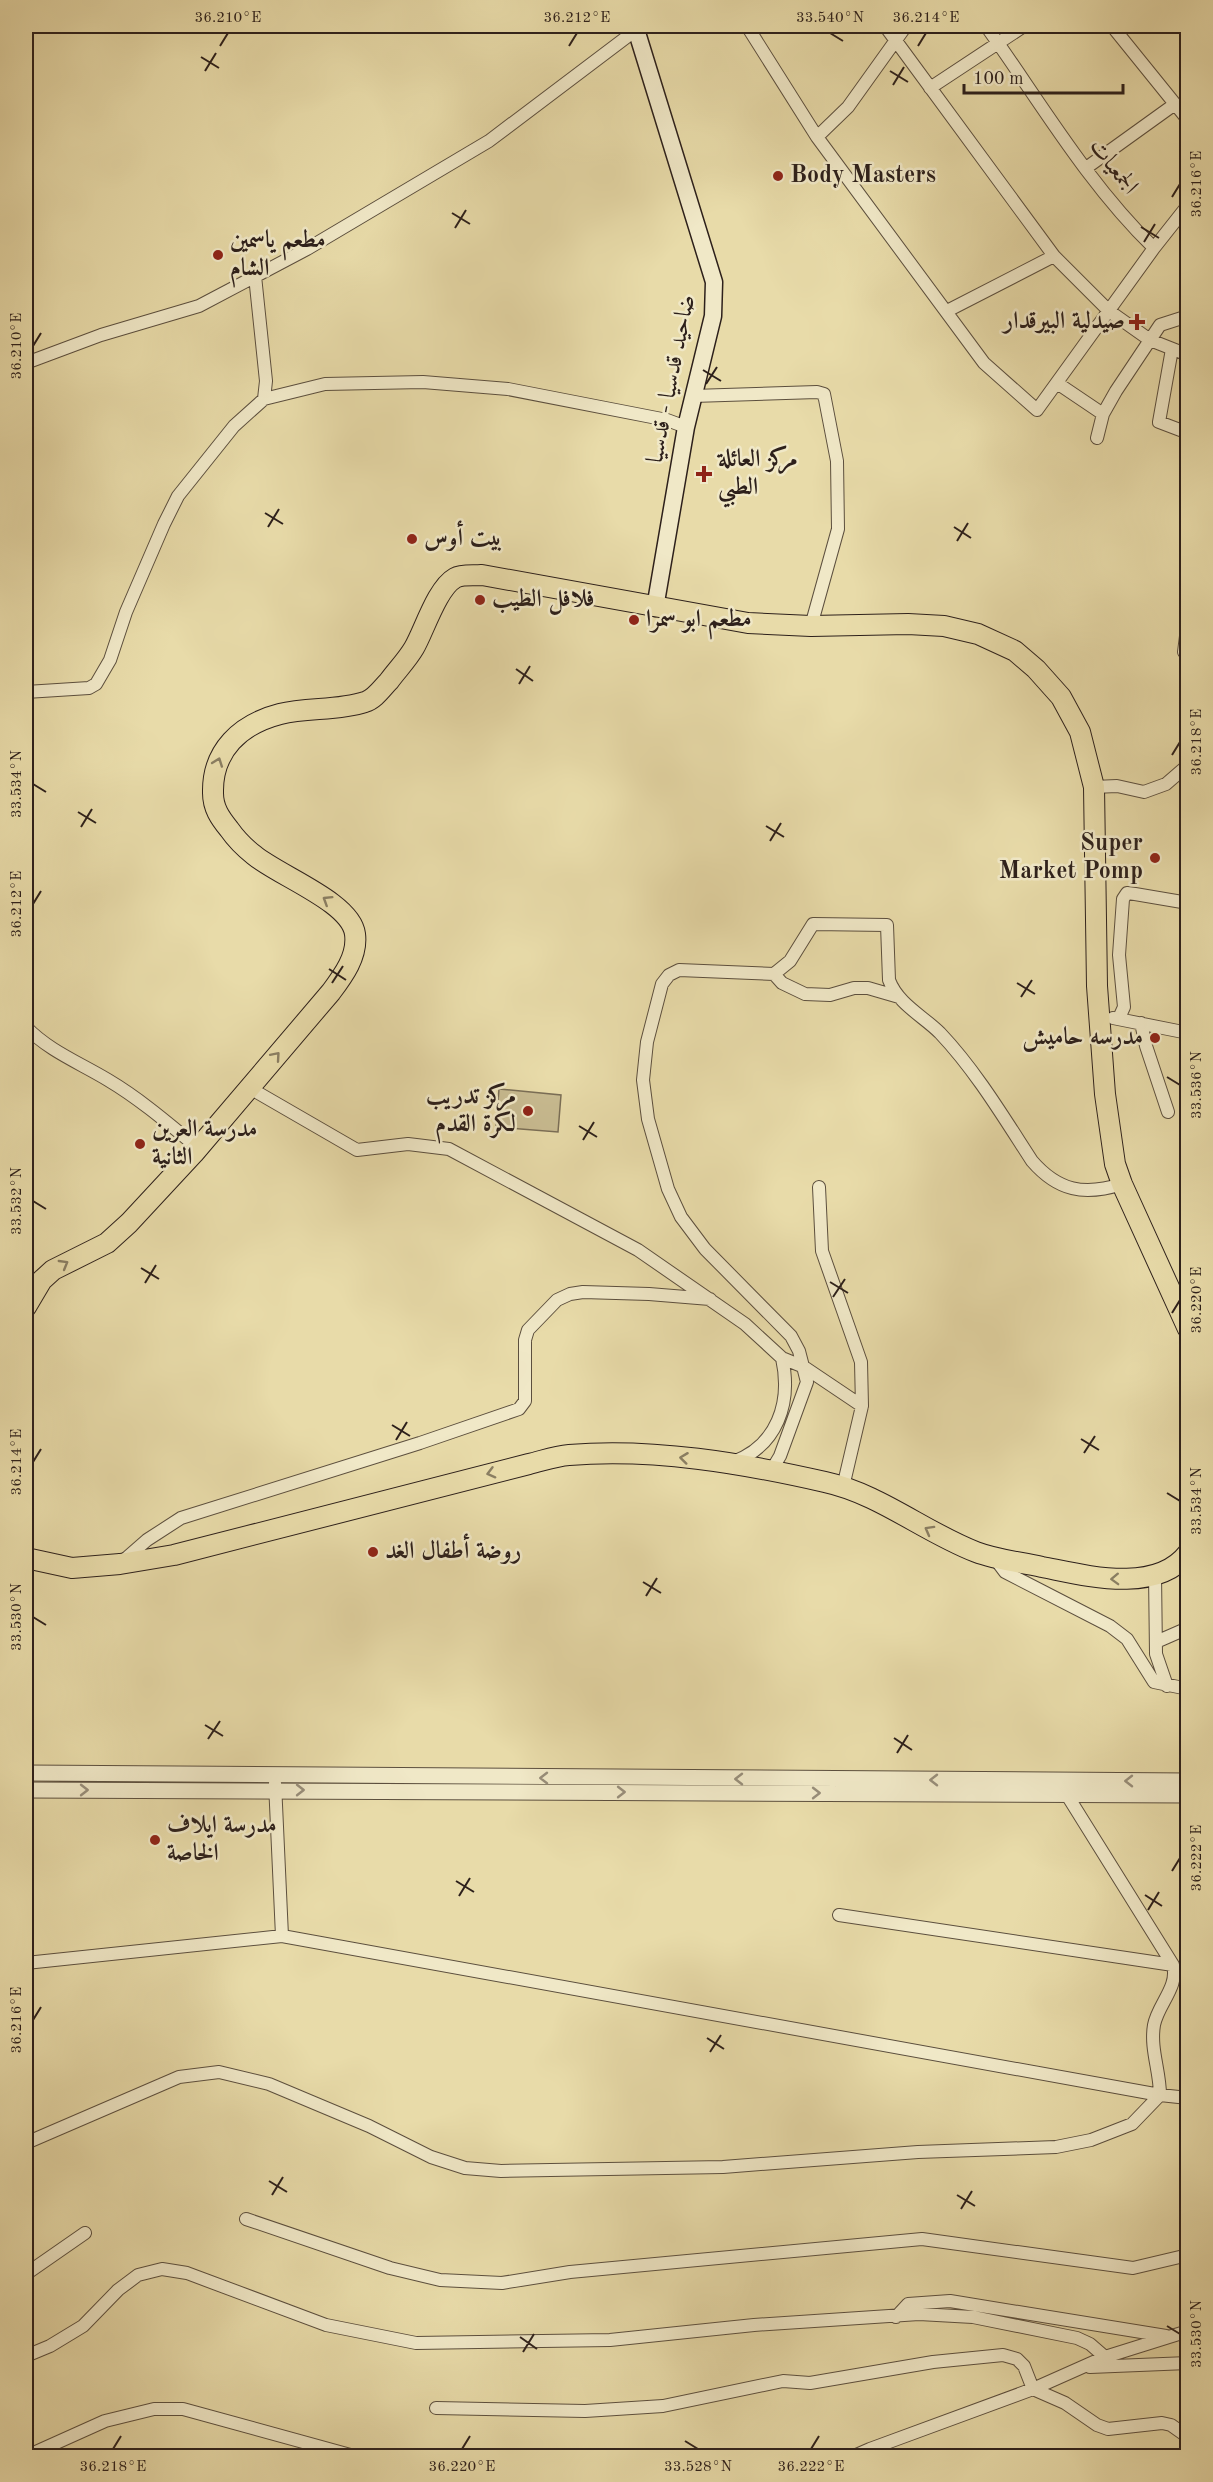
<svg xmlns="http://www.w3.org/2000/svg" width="1213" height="2482" font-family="'Old Standard TT',Amiri,serif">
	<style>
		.green { fill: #c8bb91; stroke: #7a6e56; stroke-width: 1.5 }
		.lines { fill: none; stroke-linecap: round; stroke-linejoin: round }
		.minor-casing { stroke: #5c4f3e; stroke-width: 14 }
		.tertiary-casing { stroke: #5c4f3e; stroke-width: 17 }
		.secondary-casing { stroke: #2d201b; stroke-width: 19 }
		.primary-casing { stroke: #2d201b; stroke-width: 22 }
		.minor { stroke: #f0e8c7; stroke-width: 12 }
		.tertiary { stroke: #f0e8c7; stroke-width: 15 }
		.secondary { stroke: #f0e8c7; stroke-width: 16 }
		.primary { stroke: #e8dba9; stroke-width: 20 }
		.oneway { stroke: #8a7e62 }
		.oneway2 { stroke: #988e7a }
		.ticks { fill: none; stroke: #2d201b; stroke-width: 2 }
		.poi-dot { fill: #8f2418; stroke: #f0e8c7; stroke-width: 2 }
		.labels { text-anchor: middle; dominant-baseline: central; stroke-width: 5; stroke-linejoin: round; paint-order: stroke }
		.street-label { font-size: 24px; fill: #2d201b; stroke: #f0e8c7 }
		.poi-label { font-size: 24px; font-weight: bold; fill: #2d201b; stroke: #f0e8c7; text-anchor: start }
		.neatline { fill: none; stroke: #2d201b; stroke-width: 2 }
		.ticks-label { font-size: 15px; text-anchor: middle; fill: #2d201b }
	</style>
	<rect width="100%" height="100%" fill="#e8dba9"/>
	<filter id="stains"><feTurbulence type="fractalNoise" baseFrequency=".00333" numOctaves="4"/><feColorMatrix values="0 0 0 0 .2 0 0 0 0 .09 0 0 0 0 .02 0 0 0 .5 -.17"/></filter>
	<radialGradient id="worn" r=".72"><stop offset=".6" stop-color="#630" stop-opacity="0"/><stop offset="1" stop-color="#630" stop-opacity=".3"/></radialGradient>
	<path class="green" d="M499,1089L561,1095L558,1132L496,1127Z"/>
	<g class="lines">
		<defs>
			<path id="minor" d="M747,26L817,137L984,363L1037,410L1154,248C1087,183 1039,100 986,26
				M885,26L1054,256L1109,311L1150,340L1188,355
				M1112,26L1188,120
				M930,88L1024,26
				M817,137L848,107L906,26
				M1086,168L1175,104
				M1154,248L1188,205
				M255,276L266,381L264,399
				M947,311L1054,256
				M1172,349L1159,422L1188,433
				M26,363L101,335L199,306L307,249L489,141L636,30
				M1057,383L1103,414
				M693,396L817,392L824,394L837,461L838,529L811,626
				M1097,438L1103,414L1116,391L1160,325L1188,316
				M1184,652L1188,620
				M26,692L89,688L96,684L110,660L126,612L164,524L178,496L234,426L264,399L325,384L423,382L508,389L667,420L686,427
				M1094,787L1117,786L1144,792L1166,784L1188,765
				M774,974L782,983L805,994L830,995L854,988H868L899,997
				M1113,1018L1188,1033
				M1119,1018L1124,1007L1119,955L1123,899L1127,893L1135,894L1188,903
				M1141,1023L1146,1046L1168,1112
				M26,1027C49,1051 80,1063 108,1080C140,1099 169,1124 198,1148
				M1188,1035V1057
				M248,1087L357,1150L408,1144L449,1149L638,1250L745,1324L782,1358L804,1367L862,1406
				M819,1187L822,1251L861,1362L862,1406L843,1487
				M733,1462C777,1446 792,1403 782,1358
				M771,1471L780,1456L807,1382L799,1351L791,1336L705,1249L681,1217L668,1189L648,1119L643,1080L647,1042L662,984L669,975L679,970L774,974L790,961L813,924L887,925L889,980C898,1004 923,1016 940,1033C976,1071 1004,1118 1032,1161C1058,1191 1084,1196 1122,1184
				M998,1559L999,1564L1005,1572L1110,1626L1127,1639L1154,1682L1188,1689
				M123,1561L147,1540L181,1518L420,1443L519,1409L525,1401V1340L528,1330L557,1300L570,1294L583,1292L649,1294L710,1299
				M1155,1574L1156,1654L1167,1686
				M1156,1642L1188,1628
				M275,1783L282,1936
				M839,1915L1173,1965
				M26,1963L282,1936L1160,2095L1188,2098
				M26,2143L179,2077L219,2072L269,2084L369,2126L431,2157L465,2168L501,2171L723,2167L918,2152L1056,2147L1091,2140L1132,2124L1160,2095C1160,2071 1150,2049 1154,2025C1158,2004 1179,1987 1173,1965L1067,1795L1066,1787
				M246,2219L390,2268L440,2280L502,2283L570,2272L922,2239L1133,2268L1188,2255
				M26,2274L85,2233
				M896,2317L908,2304L950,2301L1166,2336
				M26,2356L50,2346L83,2326L118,2290L138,2275L162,2269L187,2273L326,2325L416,2343L610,2340L754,2325L919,2314L973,2317L1077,2338L1090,2344L1105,2357
				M1090,2367L1188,2363
				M436,2408L585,2411L663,2406L783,2381L810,2383L933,2362L1003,2355L1017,2359L1024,2366L1033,2389L1065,2403L1097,2425L1108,2429L1162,2423L1171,2425L1188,2437
				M27,2456L105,2421L154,2409H183L354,2456
				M854,2456L870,2449L1033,2389L1105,2357L1188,2331"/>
			<path id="tertiary" d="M26,1773L1188,1781
				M26,1790L1188,1795"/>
			<path id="secondary" d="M635,26L714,282L713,316L686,427L655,608"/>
			<path id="primary" d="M26,1307L42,1280L53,1270L107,1243L129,1223L194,1153L331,992C343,976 358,956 355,934C351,902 279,876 254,855C245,848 236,839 229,829C220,818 213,808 213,793C212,750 241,724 280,714C307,707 338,711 365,702C375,699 382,688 389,681C397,670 407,660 414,648C424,631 437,588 455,578C462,574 474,576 482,575L748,623L811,626L908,624L944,626L978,634L1015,651L1036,669L1061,697L1080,732L1094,787L1097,986L1105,1094L1115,1164L1122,1184L1188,1329
				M26,1558L72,1568L120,1564L174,1555L529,1464C542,1461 555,1456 569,1455C653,1448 742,1463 825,1482C880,1494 924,1532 976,1552C997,1560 1020,1562 1042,1567C1084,1575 1156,1595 1188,1553"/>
		</defs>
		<use href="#minor" class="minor-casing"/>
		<use href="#tertiary" class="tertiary-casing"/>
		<use href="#secondary" class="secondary-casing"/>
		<use href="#primary" class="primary-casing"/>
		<use href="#minor" class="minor"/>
		<use href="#tertiary" class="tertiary"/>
		<use href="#secondary" class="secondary"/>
		<use href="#primary" class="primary"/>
	</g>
	<defs><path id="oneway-chevron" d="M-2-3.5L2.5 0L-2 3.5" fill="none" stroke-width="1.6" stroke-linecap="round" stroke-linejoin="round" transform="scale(1.5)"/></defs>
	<g class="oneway">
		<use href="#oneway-chevron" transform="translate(218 762) rotate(-70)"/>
		<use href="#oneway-chevron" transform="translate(327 900) rotate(-148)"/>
		<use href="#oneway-chevron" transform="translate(276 1056) rotate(-49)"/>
		<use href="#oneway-chevron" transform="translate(64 1264) rotate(-30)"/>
		<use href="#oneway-chevron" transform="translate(684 1458) rotate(-173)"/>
		<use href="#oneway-chevron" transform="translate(491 1473) rotate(165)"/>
		<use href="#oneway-chevron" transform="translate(929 1530) rotate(-151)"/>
		<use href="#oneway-chevron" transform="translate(1115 1579) rotate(178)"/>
	</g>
	<g class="oneway2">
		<use href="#oneway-chevron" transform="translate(544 1778) rotate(-180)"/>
		<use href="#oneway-chevron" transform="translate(739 1779) rotate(-180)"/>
		<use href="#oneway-chevron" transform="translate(934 1780) rotate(-180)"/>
		<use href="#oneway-chevron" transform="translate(1129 1781) rotate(-180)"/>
		<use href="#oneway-chevron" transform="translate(84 1790)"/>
		<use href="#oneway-chevron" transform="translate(300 1790)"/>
		<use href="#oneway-chevron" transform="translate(621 1792)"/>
		<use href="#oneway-chevron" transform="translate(816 1793)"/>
	</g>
	<path class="ticks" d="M830,33L843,41M220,46L228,33M569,46L577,33M918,46L926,33M201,57L219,68M205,71L216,53M890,71L908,82M893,85L904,67M1172,197L1180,184M452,213L470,224M1141,227L1159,238M455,228L466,210M1144,242L1155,224M33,346L41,333M703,370L721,381M706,384L717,367M265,513L283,524M268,527L279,509M954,527L971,538M957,541L968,523M516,669L533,681M519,684L530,666M1172,755L1180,742M33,784L46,792M78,812L96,823M766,826L784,837M81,827L92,809M770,841L781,823M33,904L41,891M329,969L346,980M332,983L343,966M1017,983L1035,994M1021,997L1032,980M1167,1077L1180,1085M579,1126L597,1137M583,1140L594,1122M33,1201L46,1209M141,1268L159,1279M830,1282L848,1293M145,1283L156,1265M833,1297L845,1279M1172,1313L1180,1300M392,1425L410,1436M1081,1439L1099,1450M396,1440L407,1422M1084,1453L1095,1436M33,1462L41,1449M1167,1493L1180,1501M643,1582L661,1593M646,1596L657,1578M33,1617L46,1625M205,1725L223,1736M894,1738L912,1750M208,1739L220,1721M897,1753L908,1735M1172,1871L1180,1858M456,1881L474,1892M1145,1895L1162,1906M459,1896L470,1878M1148,1910L1159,1892M33,2020L41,2007M707,2038L724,2049M710,2052L721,2035M269,2181L287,2192M272,2195L283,2177M957,2195L975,2206M961,2209L972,2191M1167,2326L1180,2334M520,2337L537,2349M523,2352L534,2334M685,2441L698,2449M113,2449L121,2436M462,2449L470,2436M811,2449L819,2436"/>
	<g class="poi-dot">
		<circle cx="778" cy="176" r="6"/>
		<circle cx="218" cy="255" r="6"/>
		<path d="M1134 313h6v6h6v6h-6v6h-6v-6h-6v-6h6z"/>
		<path d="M701 465h6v6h6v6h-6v6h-6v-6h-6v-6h6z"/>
		<circle cx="412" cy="539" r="6"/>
		<circle cx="480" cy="600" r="6"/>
		<circle cx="634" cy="620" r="6"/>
		<circle cx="1155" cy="858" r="6"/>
		<circle cx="1155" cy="1038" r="6"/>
		<circle cx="528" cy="1111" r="6"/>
		<circle cx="140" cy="1144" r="6"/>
		<circle cx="373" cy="1552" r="6"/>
		<circle cx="155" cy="1840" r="6"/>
	</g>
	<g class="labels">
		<g class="street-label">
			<text transform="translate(1113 167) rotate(52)">الجمعيات</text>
			<text transform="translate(672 379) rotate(-79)">ضاحيد قدسيا - قدسيا</text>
		</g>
		<g class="poi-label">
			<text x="790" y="176">Body Masters</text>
			<text x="230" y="241">مطعم ياسمين<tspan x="230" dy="28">الشام</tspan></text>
			<text x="1125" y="322" text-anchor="end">صيدلية البيرقدار</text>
			<text x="718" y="460">مركز العائلة<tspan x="718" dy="28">الطبي</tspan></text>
			<text x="424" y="539">بيت أوس</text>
			<text x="492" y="600">فلافل الطيب</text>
			<text x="646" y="620">مطعم ابو سمرا</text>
			<text x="1143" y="844" text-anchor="end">Super<tspan x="1143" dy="28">Market Pomp</tspan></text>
			<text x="1143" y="1038" text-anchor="end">مدرسه حاميش</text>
			<text x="516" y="1097" text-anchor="end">مركز تدريب<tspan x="516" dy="28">لكرة القدم</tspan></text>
			<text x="152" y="1130">مدرسة العرين<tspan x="152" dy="28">الثانية</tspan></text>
			<text x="385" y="1552">روضة أطفال الغد</text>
			<text x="167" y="1826">مدرسة ايلاف<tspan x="167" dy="28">الخاصة</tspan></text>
		</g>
	</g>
	<rect width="1213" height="2482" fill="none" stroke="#e8dba9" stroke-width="66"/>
	<path d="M964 84v9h159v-9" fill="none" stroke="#2d201b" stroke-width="3"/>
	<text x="973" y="84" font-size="18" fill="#2d201b" stroke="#f0e8c7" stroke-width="4.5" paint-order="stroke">100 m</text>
	<rect x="33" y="33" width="1147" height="2416" class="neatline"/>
	<g class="ticks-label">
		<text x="228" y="22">36.210°E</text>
		<text x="577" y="22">36.212°E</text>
		<text x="830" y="22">33.540°N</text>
		<text x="926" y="22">36.214°E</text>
		<text transform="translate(1196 184) rotate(-90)" y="5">36.216°E</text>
		<text transform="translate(16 346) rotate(-90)" y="5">36.210°E</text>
		<text transform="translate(1196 742) rotate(-90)" y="5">36.218°E</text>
		<text transform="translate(16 784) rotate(-90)" y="5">33.534°N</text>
		<text transform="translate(16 904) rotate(-90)" y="5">36.212°E</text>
		<text transform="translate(1196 1085) rotate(-90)" y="5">33.536°N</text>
		<text transform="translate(16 1201) rotate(-90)" y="5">33.532°N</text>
		<text transform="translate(1196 1300) rotate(-90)" y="5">36.220°E</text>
		<text transform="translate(16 1462) rotate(-90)" y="5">36.214°E</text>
		<text transform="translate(1196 1501) rotate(-90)" y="5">33.534°N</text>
		<text transform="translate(16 1617) rotate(-90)" y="5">33.530°N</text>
		<text transform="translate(1196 1858) rotate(-90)" y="5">36.222°E</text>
		<text transform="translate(16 2020) rotate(-90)" y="5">36.216°E</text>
		<text transform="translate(1196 2334) rotate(-90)" y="5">33.530°N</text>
		<text x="113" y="2471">36.218°E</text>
		<text x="462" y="2471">36.220°E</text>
		<text x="698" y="2471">33.528°N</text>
		<text x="811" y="2471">36.222°E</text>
	</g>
	<rect width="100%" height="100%" filter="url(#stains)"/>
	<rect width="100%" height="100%" fill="url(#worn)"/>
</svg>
